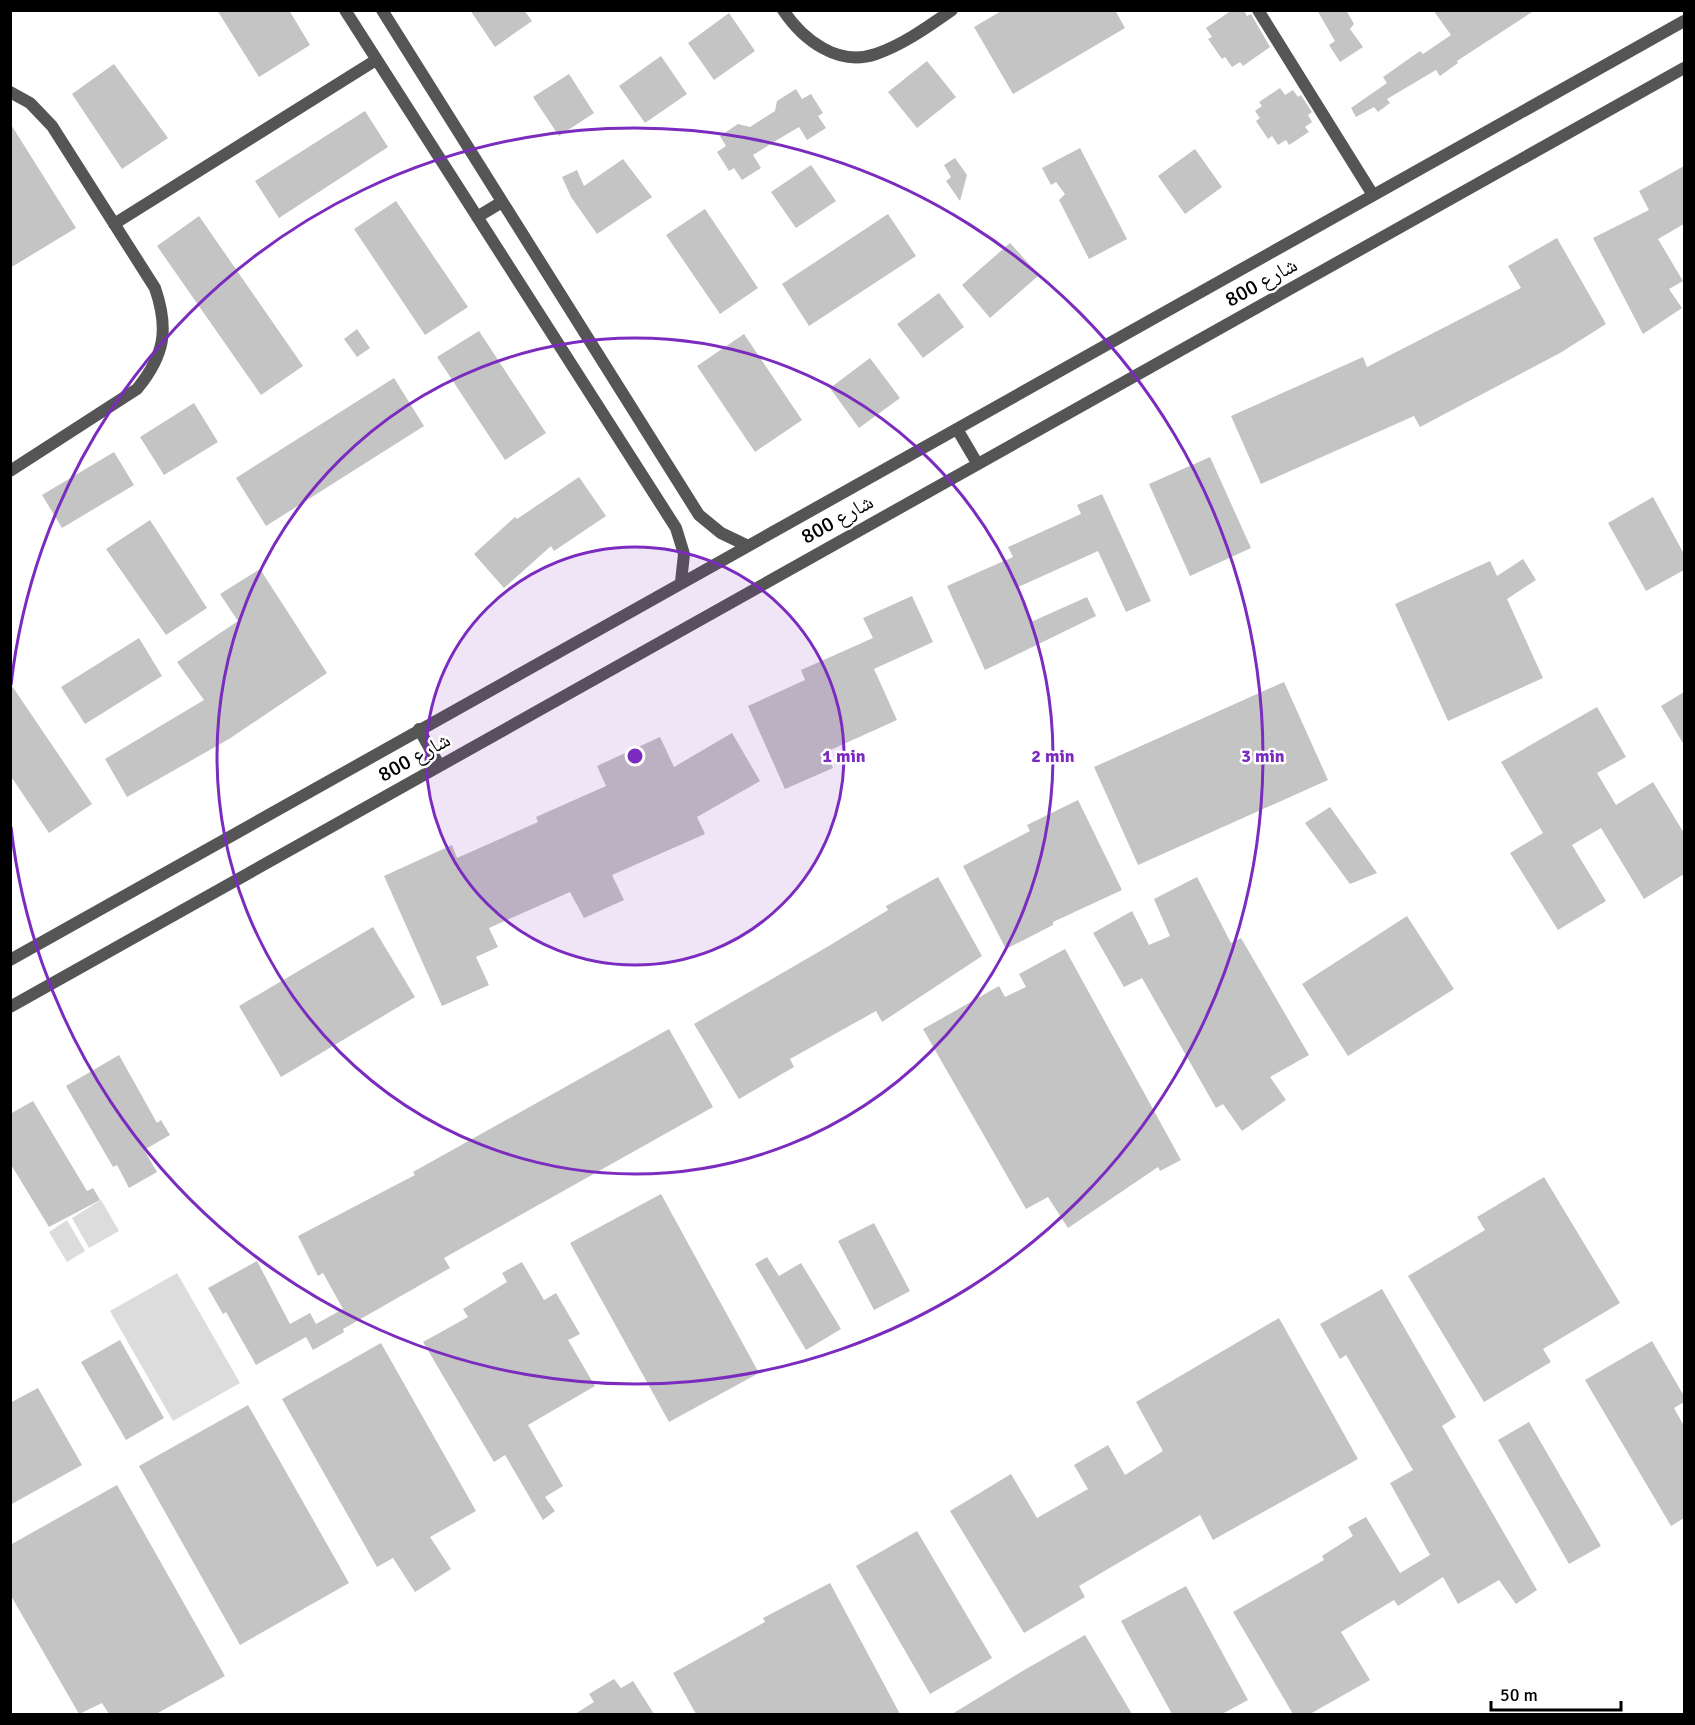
<svg xmlns="http://www.w3.org/2000/svg" width="1695" height="1725" font-family="Signika,'Noto Naskh Arabic',sans-serif">
	<style>
		.grass { fill: #dcdcdc }
		.building { fill: #c4c4c4 }
		.lines { fill: none; stroke-linecap: round; stroke-linejoin: round }
		.street { stroke: #555; stroke-width: 12 }
		.ring { fill: none; stroke: #7b2cbf; stroke-width: 3 }
		.labels { text-anchor: middle; dominant-baseline: central; stroke-width: 5; stroke-linejoin: round; paint-order: stroke }
		.street-label { font-size: 21px; fill: #000; stroke: #fff }
		.centre { fill: #7b2cbf; stroke: #fff; stroke-width: 3 }
		.ring-label { font-size: 18px; text-anchor: middle; font-weight: bold; fill: #7b2cbf; stroke: #fff; stroke-width: 5; stroke-linejoin: round; paint-order: stroke }
	</style>
	<rect width="100%" height="100%" fill="#fff"/>
	<path class="grass" d="M101,1200L119,1231L89,1248L72,1218Z
		M67,1220L85,1251L67,1262L49,1232Z
		M177,1273L240,1383L173,1421L110,1311Z"/>
	<path class="building" d="M217,10H289L310,45L259,77Z
		M470,10H524L532,21L495,47Z
		M1003,10H1115L1125,28L1013,94L974,27Z
		M1232,10H1244L1247,16L1251,14L1270,47L1243,66L1240,62L1232,67L1225,57L1222,59L1208,39L1212,37L1206,28Z
		M1317,10H1346L1354,24L1350,29L1363,47L1340,62L1329,45L1335,41Z
		M1433,10H1535L1457,61L1458,63L1440,76L1436,70L1387,99L1390,103L1378,112L1374,107L1356,117L1351,108L1387,83L1383,77L1420,51L1423,54L1451,35Z
		M729,13L755,51L714,80L688,43Z
		M661,56L687,94L645,123L619,86Z
		M927,61L956,97L917,128L888,92Z
		M114,64L168,138L122,169L72,94Z
		M569,74L594,113L559,136L533,97Z
		M1280,88L1285,95L1293,90L1298,97L1301,95L1312,112L1308,115L1312,122L1305,127L1309,132L1289,145L1286,140L1278,145L1272,136L1268,139L1256,121L1260,118L1255,111L1262,106L1259,102Z
		M796,89L802,99L811,94L823,113L818,116L826,128L807,140L799,127L777,140L753,155L761,168L742,180L734,168L729,171L717,152L726,146L720,136L738,124L750,127L775,111L777,101Z
		M365,111L388,147L279,218L255,181Z
		M10,123L76,228L10,268Z
		M1080,148L1127,239L1089,259L1059,200L1065,194L1056,182L1051,185L1042,168Z
		M1195,149L1222,187L1185,214L1158,176Z
		M955,158L967,175L960,201L946,181L951,177L944,165Z
		M623,159L652,197L597,234L571,197L562,177L577,170L584,186Z
		M811,165L836,201L796,228L771,192Z
		M1684,166V224L1658,239L1683,281L1669,289L1682,308L1643,334L1593,238L1649,210L1639,191Z
		M396,201L468,307L425,335L354,229Z
		M705,209L758,288L720,314L666,235Z
		M888,214L916,256L809,326L782,284Z
		M199,216L303,366L261,395L157,246Z
		M1557,238L1606,324L1560,353L1420,427L1414,416L1261,484L1231,416L1363,357L1367,367L1521,288L1508,266Z
		M1010,243L1039,275L990,318L962,285Z
		M939,293L964,327L923,358L897,324Z
		M357,329L370,348L357,357L344,339Z
		M479,331L546,433L505,460L437,357Z
		M744,334L802,420L755,452L697,366Z
		M870,358L900,398L859,428L830,388Z
		M394,378L424,426L266,526L236,478Z
		M194,403L218,442L164,475L140,437Z
		M114,452L134,485L62,528L42,495Z
		M1210,457L1251,548L1190,576L1149,484Z
		M579,477L606,516L554,551L551,546L504,588L474,554L515,517L517,519Z
		M1102,494L1151,601L1126,612L1098,551L1016,588L1031,622L1087,597L1096,616L985,670L947,586L1013,557L1008,547L1081,514L1077,505Z
		M1653,497L1684,554V570L1646,591L1608,523Z
		M150,520L207,608L166,635L106,549Z
		M1523,559L1536,580L1507,599L1543,678L1448,721L1395,604L1490,561L1497,576Z
		M260,569L327,673L229,739L127,797L105,759L204,700L177,662L238,621L220,594Z
		M912,596L933,642L874,669L897,720L826,752L833,768L785,789L748,706L805,680L801,670L873,638L863,618Z
		M139,638L162,676L85,724L61,687Z
		M1284,682L1328,780L1138,865L1094,767Z
		M10,683L92,804L49,833L10,775Z
		M1684,692V745L1661,706Z
		M1597,707L1626,757L1597,773L1616,805L1653,782L1684,833V874L1644,899L1601,828L1572,845L1606,901L1558,930L1510,853L1543,833L1501,762Z
		M732,733L760,781L697,817L705,834L612,875L624,900L584,918L570,892L489,928L498,947L476,957L489,985L442,1006L384,876L452,845L457,858L538,822L536,817L606,786L597,766L660,737L674,767Z
		M1078,800L1122,890L1053,922V925L1006,949L963,866L1030,831L1027,825Z
		M1330,807L1377,873L1350,884L1305,823Z
		M938,877L982,956L882,1022L876,1011L790,1059L794,1067L739,1099L694,1024L827,947L888,910L886,906Z
		M1197,877L1231,943L1241,938L1309,1055L1270,1077L1286,1100L1242,1131L1223,1104L1216,1108L1142,978L1124,987L1093,933L1132,911L1149,945L1170,936L1154,899Z
		M1407,916L1454,989L1348,1056L1302,984Z
		M373,927L415,997L281,1077L239,1006Z
		M1065,949L1181,1160L1160,1171L1158,1167L1068,1228L1048,1197L1026,1209L923,1029L999,986L1005,997L1026,987L1019,974Z
		M669,1029L713,1107L444,1258L450,1268L343,1329L344,1332L313,1350L306,1337L256,1365L226,1312L223,1314L208,1288L257,1261L290,1324L310,1313L316,1324L343,1309L323,1273L318,1276L298,1236L415,1175L413,1172Z
		M119,1055L157,1123L161,1120L170,1135L144,1150L157,1172L129,1188L117,1165L113,1167L66,1086Z
		M33,1101L87,1191L93,1188L100,1200L49,1227L10,1163V1114Z
		M1544,1177L1620,1303L1543,1349L1551,1362L1484,1402L1408,1276L1485,1230L1477,1217Z
		M661,1194L759,1373L669,1422L570,1243Z
		M874,1223L910,1291L874,1310L838,1241Z
		M767,1257L779,1276L801,1263L841,1329L806,1350L755,1264Z
		M522,1262L544,1300L556,1293L580,1334L568,1340L595,1386L528,1425L563,1486L545,1497L555,1511L543,1520L505,1455L494,1462L423,1342L468,1317L463,1309L507,1282L502,1273Z
		M1382,1289L1456,1417L1442,1426L1537,1590L1516,1604L1499,1580L1458,1604L1443,1577L1398,1606L1394,1600L1341,1632L1370,1680L1310,1714H1293L1233,1612L1324,1560L1322,1556L1353,1536L1348,1527L1366,1517L1400,1573L1430,1555L1390,1483L1413,1470L1346,1355L1340,1359L1320,1324Z
		M1279,1318L1358,1459L1213,1540L1200,1515L1079,1586L1085,1597L1024,1633L950,1511L1011,1474L1037,1518L1088,1489L1074,1465L1108,1445L1125,1475L1163,1451L1136,1402Z
		M120,1340L164,1418L126,1440L81,1362Z
		M1652,1341L1684,1396V1402L1674,1408L1684,1426V1518L1671,1526L1585,1380Z
		M381,1343L476,1511L430,1537L451,1569L415,1592L393,1558L377,1567L282,1399Z
		M38,1388L82,1465L10,1505V1403Z
		M248,1405L349,1583L240,1645L139,1466Z
		M1529,1422L1601,1546L1569,1564L1498,1440Z
		M117,1485L225,1676L156,1714H109L102,1703L79,1714L10,1594V1545Z
		M917,1531L992,1658L930,1694L856,1566Z
		M830,1583L900,1714H696L673,1673L765,1622L763,1618Z
		M1186,1586L1248,1700L1222,1714H1172L1121,1621Z
		M1085,1635L1132,1714H952L1026,1669Z
		M614,1679L621,1688L633,1681L654,1714H575L594,1702L589,1694Z"/>
	<g class="lines">
		<path class="street" d="M345,10L676,528L684,554L681,582
			M382,10L699,515L721,533L746,545
			M783,10C803,40 838,67 876,54C903,45 929,26 952,10
			M1258,10L1373,195
			M10,92L30,103L52,126L155,288C169,329 165,355 137,389L10,471
			M477,217L502,202
			M114,224L376,60
			M957,429L977,463
			M419,729L439,765
			M10,960L1684,21
			M10,1007L1684,68"/>
	</g>
	<circle cx="635" cy="756" r="209" fill="#7b2cbf" fill-opacity=".12"/>
	<g class="ring">
		<circle cx="635" cy="756" r="209"/>
		<circle cx="635" cy="756" r="418"/>
		<path d="M11 685A628 628 0 1 1 11 827"/>
	</g>
	<g class="labels">
		<g class="street-label">
			<text transform="translate(1261 282) rotate(-29)">شارع 800</text>
			<text transform="translate(837 519) rotate(-29)">شارع 800</text>
			<text transform="translate(414 757) rotate(-29)">شارع 800</text>
		</g>
	</g>
	<circle cx="635" cy="756" r="9" class="centre"/>
	<g class="ring-label">
		<text x="844" y="762">1 min</text>
		<text x="1053" y="762">2 min</text>
		<text x="1263" y="762">3 min</text>
	</g>
	<rect width="1695" height="1725" fill="none" stroke="#000000" stroke-width="24"/>
	<path d="M1491 1701v9h130v-9" fill="none" stroke="#000000" stroke-width="3"/>
	<text x="1500" y="1701" font-size="18" fill="#000000" stroke="#ffffff" stroke-width="4.5" paint-order="stroke">50 m</text>
</svg>
